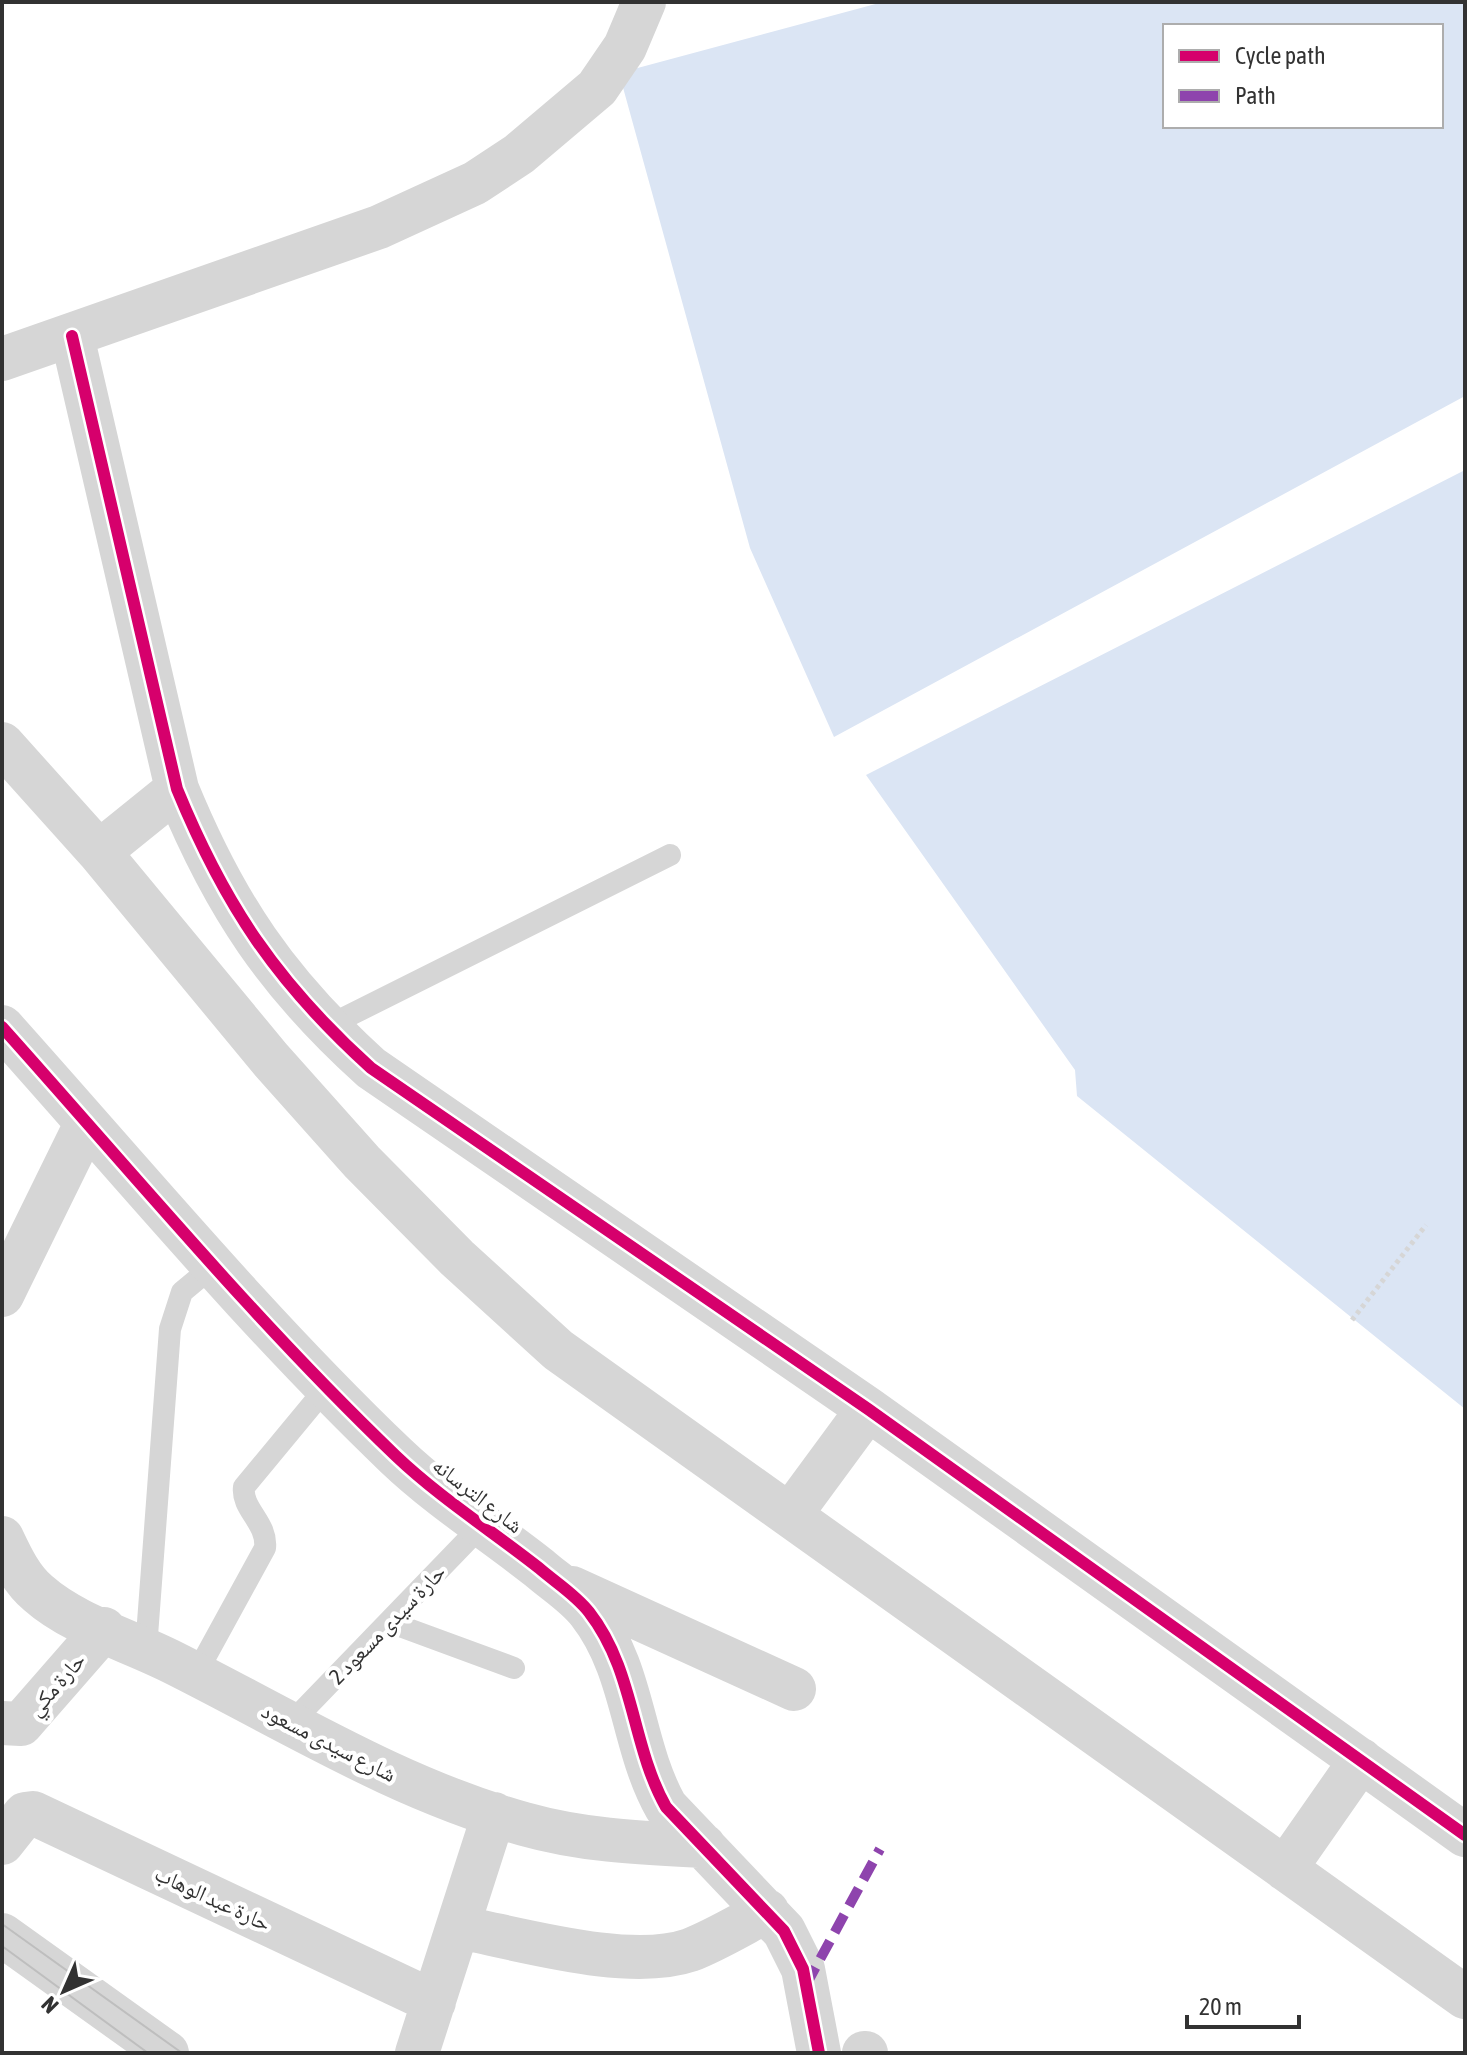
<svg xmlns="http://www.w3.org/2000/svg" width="1467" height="2055" font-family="'Asap Condensed','Noto Naskh Arabic',sans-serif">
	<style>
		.water { fill: #dbe5f4; fill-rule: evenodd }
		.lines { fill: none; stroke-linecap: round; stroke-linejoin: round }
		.path { stroke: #d6d6d6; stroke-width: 5; stroke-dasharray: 4 4; stroke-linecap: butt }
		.service { stroke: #d6d6d6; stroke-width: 22 }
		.minor { stroke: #d6d6d6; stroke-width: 44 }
		.tertiary { stroke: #d6d6d6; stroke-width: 44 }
		.tram { stroke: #bebebe; stroke-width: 2 }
		.quiet { stroke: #8e44ad; stroke-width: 10; stroke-dasharray: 20 10; stroke-linecap: butt }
		.cycleway-casing { stroke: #fff; stroke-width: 17 }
		.cycleway { stroke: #d6006c; stroke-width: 12 }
		.labels { text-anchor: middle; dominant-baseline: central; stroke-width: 8; stroke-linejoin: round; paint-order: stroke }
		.street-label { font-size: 22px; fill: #323232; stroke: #fff }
	</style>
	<rect width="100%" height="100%" fill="#fff"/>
	<path class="water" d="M883,2H1465V396L834,737L750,548L619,73ZM1165,26H1441V126H1165Z
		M1465,470V1409L1077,1096L1075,1070L866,775Z"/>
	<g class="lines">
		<path class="path" d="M1352,1320L1426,1225"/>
		<path class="service" d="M326,1027L670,855
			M389,1622L514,1668
			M146,1649L170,1329L182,1292L212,1267
			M196,1674L265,1548C268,1523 241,1509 244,1487L326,1388
			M291,1723L483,1524"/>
		<path class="minor" d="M72,336L177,789C225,906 277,983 371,1068L868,1409L1465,1835
			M2,359L379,227L475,183L519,154L597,88L625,47L644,2
			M2,744L99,852L271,1060L362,1162L457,1258L558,1350L1465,1997
			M99,852L177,789
			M2,1027C132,1172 255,1321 396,1456C439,1497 492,1531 539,1568C555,1582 576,1595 589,1612C635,1671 631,1745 666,1807L784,1931L803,1969L819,2053
			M2,1295L86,1124
			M790,1515L868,1409
			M2,1538C11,1557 21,1579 38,1593C74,1625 129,1640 172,1662C288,1720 398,1789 524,1824C584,1841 643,1843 704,1846
			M572,1588L794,1689
			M2,1723L21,1724L104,1629
			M2,1843L25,1814L33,1813L434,2002
			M1285,1869L1361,1760
			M458,1927C521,1939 629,1971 690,1950C716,1940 742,1924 767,1911
			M417,2053L494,1814
			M864,2053H866"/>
		<path class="tertiary" d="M2,1935L167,2053"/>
		<path class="tram" d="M2,1924L182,2053
			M2,1946L148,2053"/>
		<path class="quiet" d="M806,1985L880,1849"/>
		<defs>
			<path id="cycleway" d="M72,336L177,789C225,906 277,983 371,1068L868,1409L1465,1835
				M2,1027C132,1172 255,1321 396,1456C439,1497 492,1531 539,1568C555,1582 576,1595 589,1612C635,1671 631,1745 666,1807L784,1931L803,1969L819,2053"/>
		</defs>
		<use href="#cycleway" class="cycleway-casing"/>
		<use href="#cycleway" class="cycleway"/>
	</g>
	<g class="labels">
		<g class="street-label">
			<text transform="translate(478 1495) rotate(38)">شارع الترسانه</text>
			<text transform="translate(387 1624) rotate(-46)">حارة سيدى مسعود 2</text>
			<text transform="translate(56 1684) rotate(-49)">حارة مكي</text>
			<text transform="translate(329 1742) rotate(27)">شارع سيدى مسعود</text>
			<text transform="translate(213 1898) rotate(25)">حارة عبد الوهاب</text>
		</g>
	</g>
	<rect width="1467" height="2055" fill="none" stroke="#323232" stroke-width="8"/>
	<rect x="1163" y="24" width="280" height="104" fill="#ffffff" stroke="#adadad" stroke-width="2"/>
	<rect x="1179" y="50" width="40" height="12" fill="#d6006c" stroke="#adadad" stroke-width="2"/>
	<text x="1235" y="64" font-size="24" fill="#323232">Cycle path</text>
	<rect x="1179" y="90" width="40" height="12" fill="#8e44ad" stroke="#adadad" stroke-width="2"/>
	<text x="1235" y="104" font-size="24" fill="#323232">Path</text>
	<g transform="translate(64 1991) rotate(225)" stroke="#ffffff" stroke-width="6" paint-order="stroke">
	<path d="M0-6L14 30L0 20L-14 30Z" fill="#323232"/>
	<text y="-12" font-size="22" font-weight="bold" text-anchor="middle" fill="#323232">N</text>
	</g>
	<path d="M1187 2015v12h112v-12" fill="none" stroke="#323232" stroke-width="4"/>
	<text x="1199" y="2015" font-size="24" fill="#323232" stroke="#ffffff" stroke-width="6" paint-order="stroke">20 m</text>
</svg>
